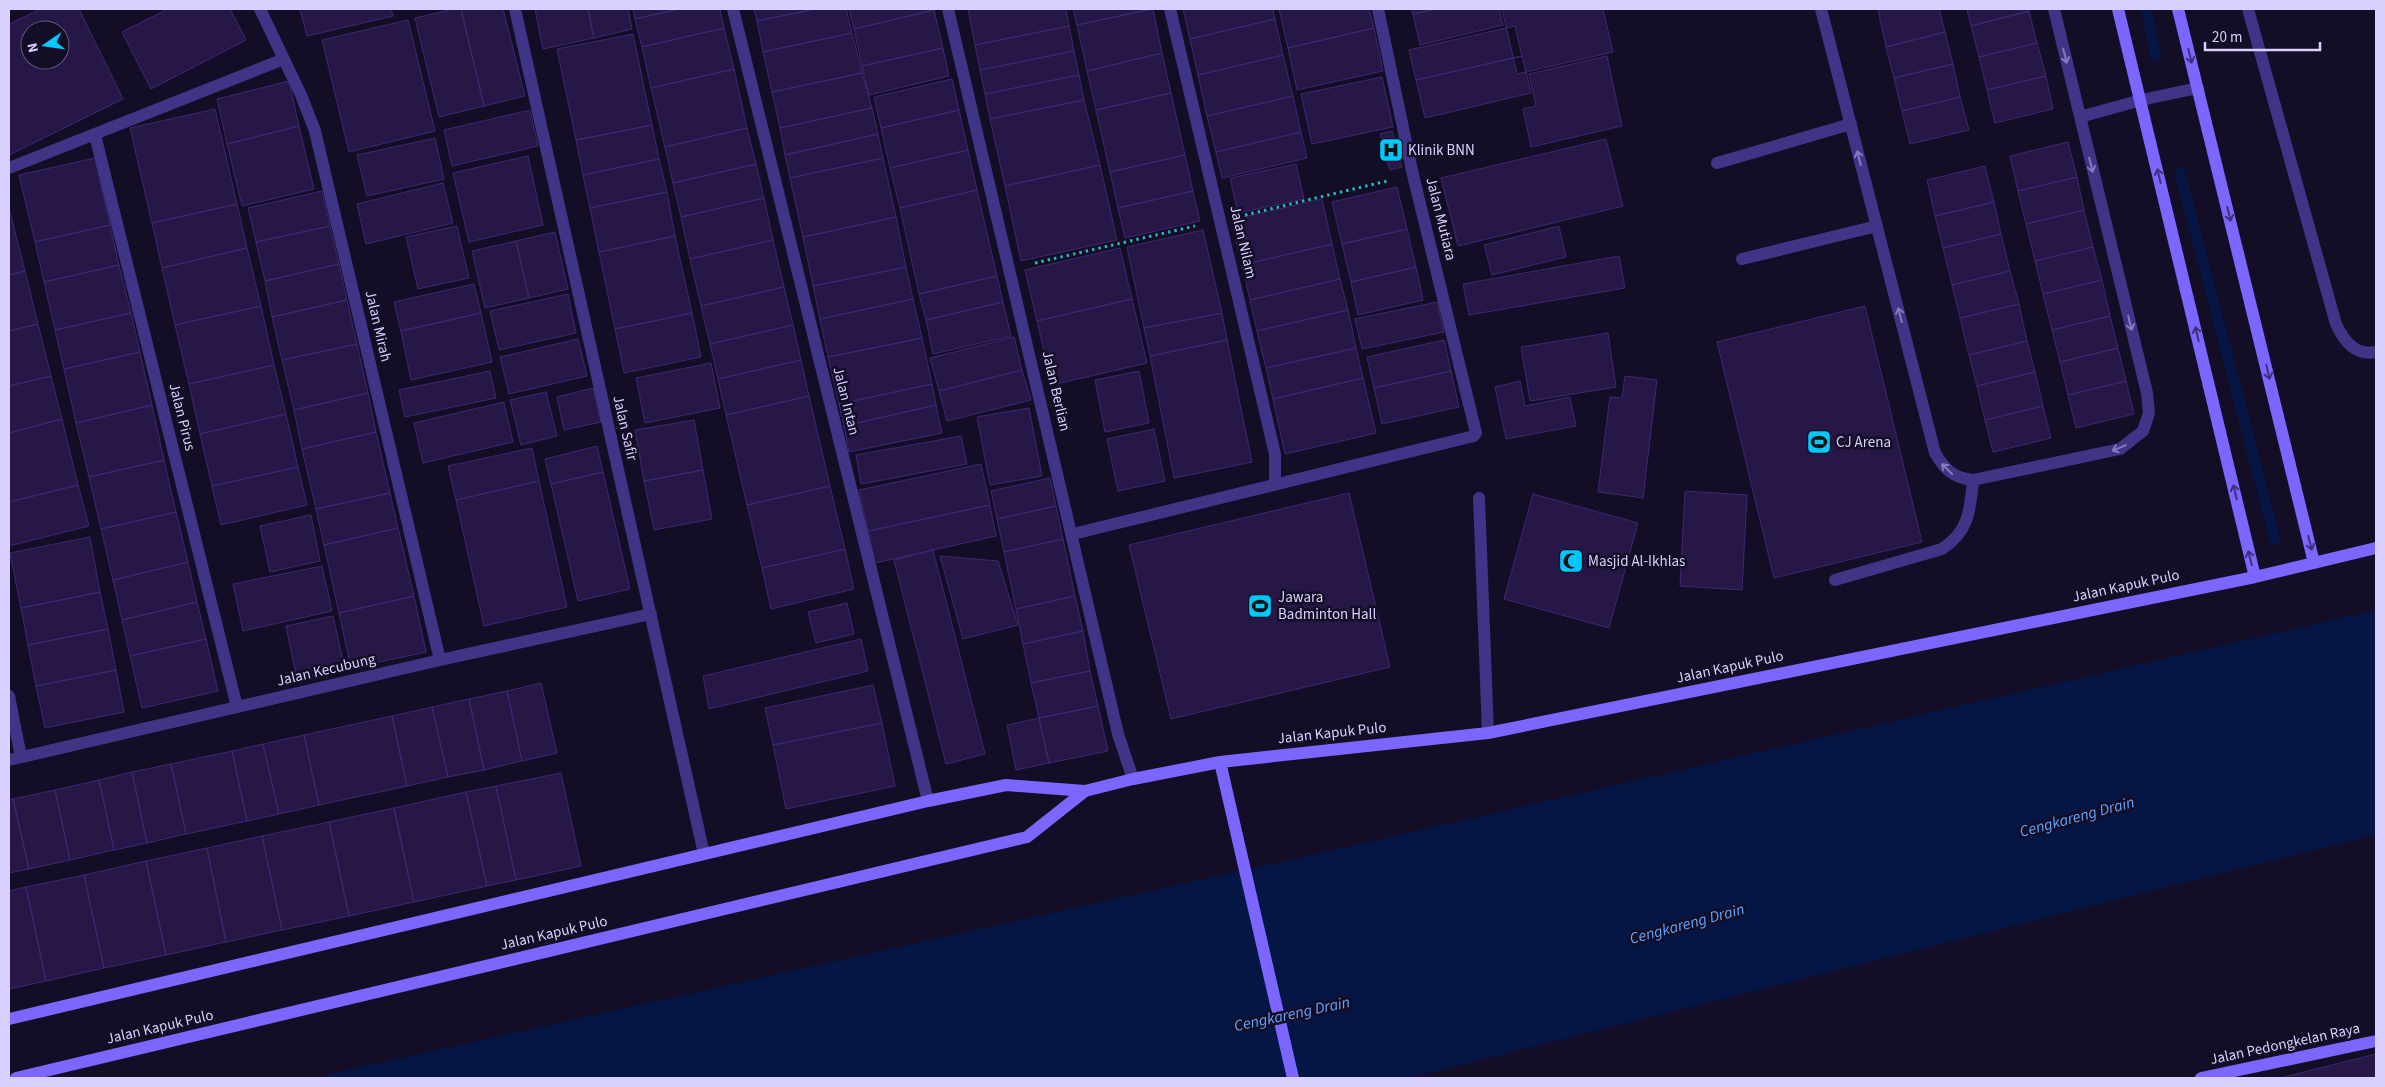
<svg xmlns="http://www.w3.org/2000/svg" width="2385" height="1087" font-family="'Source Sans 3',sans-serif">
	<style>
		.water { fill: #061644 }
		.lines { fill: none; stroke-linecap: round; stroke-linejoin: round }
		.stream { stroke: #061644; stroke-width: 11 }
		.building { fill: #261747; stroke: #3f2875; fill-rule: evenodd }
		.path { stroke: #26b7be; stroke-width: 3; stroke-dasharray: 2.5 4; stroke-linecap: butt }
		.lane { stroke: #403487; stroke-width: 12 }
		.street { stroke: #403487; stroke-width: 12 }
		.secondary { stroke: #7b67ff; stroke-width: 12 }
		.oneway { stroke: #857abd }
		.oneway2 { stroke: #3d317c }
		.labels { text-anchor: middle; dominant-baseline: central; stroke-width: 5; stroke-linejoin: round; paint-order: stroke }
		.poi-label { font-size: 15px; fill: #dad0ff; stroke: #130d25; text-anchor: start }
		.street-label { font-size: 15px; fill: #dad0ff; stroke: #130d25 }
		.water-label { font-size: 16px; font-style: italic; fill: #5ea4ff; stroke: #130d25 }
	</style>
	<rect width="100%" height="100%" fill="#130d25"/>
	<path class="water" d="M2376,610V835L1409,1078H311L1299,858Z"/>
	<g class="lines">
		<path class="stream" d="M2146,9L2156,56
			M2180,173L2275,539"/>
	</g>
	<path class="building" d="M41,9H79L123,99L9,155V24ZM30,30H60V60H30Z
		M168,9H230L246,40L151,89L122,32Z
		M300,9H391L393,16L307,36Z
		M454,9H461L484,106L439,117L415,18Z
		M461,9H503L525,96L484,106Z
		M535,9H588L594,38L543,49Z
		M588,9H628L632,29L594,38Z
		M633,9H679L635,19Z
		M679,9H720L724,28L642,47L635,19Z
		M754,9H815L757,21Z
		M815,9H846L852,33L763,52L757,21Z
		M849,9H934V10L854,29Z
		M968,9H1066L1069,26L975,45Z
		M1073,9H1151L1077,25Z
		M1153,9L1162,53L1087,71L1077,25Z
		M1183,9H1273L1275,19L1190,39Z
		M1279,9H1369L1374,28L1288,48Z
		M1412,9H1437L1413,14Z
		M1437,9H1499L1503,25L1420,45L1413,14Z
		M1502,9H1603L1613,52L1517,74Z
		M1883,9H1939L1945,32L1886,47L1878,10Z
		M1967,9H2029V11L1971,26Z
		M934,10L943,48L862,66L854,29Z
		M2029,11L2037,43L1979,57L1971,26Z
		M1275,19L1283,55L1198,75L1190,39Z
		M408,20L435,131L349,152L322,40Z
		M1069,26L1074,51L980,70L975,45Z
		M1515,26L1522,56L1416,80L1409,50Z
		M724,28L734,69L651,88L642,47Z
		M1374,28L1383,71L1297,90L1288,48Z
		M1945,32L1953,64L1894,78L1886,47Z
		M852,33L862,73L772,92L763,52Z
		M633,34L652,125L576,140L557,49Z
		M2037,43L2046,76L1987,90L1979,57Z
		M943,48L949,76L869,95L862,66Z
		M1074,51L1079,75L985,94L980,70Z
		M1162,53L1171,93L1096,110L1087,71Z
		M1283,55L1293,96L1207,116L1198,75Z
		M1522,56L1531,93L1425,118L1416,80Z
		M1607,56L1622,126L1531,147L1523,109L1536,106L1529,74Z
		M1953,64L1960,97L1902,111L1894,78Z
		M734,69L747,128L665,147L651,88Z
		M862,73L872,108L780,128L772,92Z
		M1079,75L1084,100L990,119L985,94Z
		M2046,76L2053,109L1995,123L1987,90Z
		M1382,77L1393,127L1312,144L1301,94Z
		M952,79L959,110L881,128L874,97Z
		M289,81L299,126L227,144L217,99Z
		M1171,93L1185,155L1110,172L1096,110Z
		M1293,96L1301,132L1216,152L1207,116Z
		M1960,97L1969,130L1910,144L1902,111Z
		M1084,100L1100,165L1005,186L990,119Z
		M872,108L878,134L785,155L780,128Z
		M215,109L237,204L152,223L130,128Z
		M530,110L538,146L452,166L444,130Z
		M959,110L968,150L890,168L881,128Z
		M652,125L659,159L583,175L576,140Z
		M299,126L314,189L242,206L227,144Z
		M747,128L756,164L673,183L665,147Z
		M1392,131L1402,167L1390,170L1380,134Z
		M1301,132L1307,158L1222,178L1216,152Z
		M878,134L883,158L790,178L785,155Z
		M435,138L444,179L367,196L357,155Z
		M1606,139L1623,206L1458,246L1441,178Z
		M2068,142L2077,177L2018,191L2010,156Z
		M968,150L977,190L900,208L890,168Z
		M1185,155L1193,191L1118,208L1110,172Z
		M528,156L543,225L469,242L453,173Z
		M95,158L110,225L35,242L19,175Z
		M883,158L896,217L803,237L790,178Z
		M659,159L667,192L590,208L583,175Z
		M756,164L764,198L681,217L673,183Z
		M1296,164L1304,199L1238,213L1230,178Z
		M1100,165L1117,240L1021,261L1005,186Z
		M1985,166L1994,202L1935,216L1927,180Z
		M2077,177L2084,210L2026,224L2018,191Z
		M443,183L453,223L366,244L357,204Z
		M1397,187L1407,229L1342,244L1332,202Z
		M977,190L997,276L919,294L900,208Z
		M322,191L330,226L256,242L248,208Z
		M1193,191L1200,221L1125,238L1118,208Z
		M667,192L675,236L599,252L590,208Z
		M764,198L773,240L690,259L681,217Z
		M1322,199L1332,244L1242,265L1231,220Z
		M1994,202L2001,234L1943,248L1935,216Z
		M237,204L247,248L162,268L152,223Z
		M9,208L25,271L9,275Z
		M2084,210L2093,247L2035,261L2026,224Z
		M896,217L906,267L813,286L803,237Z
		M110,225L119,265L44,282L35,242Z
		M330,226L339,264L265,281L256,242Z
		M457,226L469,278L418,289L406,237Z
		M1559,226L1566,257L1492,275L1484,245Z
		M1407,229L1416,267L1351,282L1342,244Z
		M1203,230L1222,313L1144,328L1127,247Z
		M555,232L568,289L529,298L516,241Z
		M2001,234L2010,271L1952,285L1943,248Z
		M675,236L692,313L615,329L599,252Z
		M773,240L784,287L701,306L690,259Z
		M516,241L529,298L485,308L472,251Z
		M1332,244L1340,279L1250,300L1242,265Z
		M2093,247L2102,280L2043,294L2035,261Z
		M247,248L261,306L175,325L162,268Z
		M1120,248L1132,299L1037,321L1025,270Z
		M1619,256L1625,288L1469,315L1463,284Z
		M339,264L347,300L272,317L265,281Z
		M119,265L131,313L55,330L44,282Z
		M906,267L913,299L820,319L813,286Z
		M1416,267L1423,300L1358,315L1351,282Z
		M25,271L38,324L9,331V275Z
		M2010,271L2019,304L1960,318L1952,285Z
		M997,276L1003,302L926,320L919,294Z
		M1340,279L1348,310L1257,331L1250,300Z
		M2102,280L2110,316L2052,330L2043,294Z
		M474,284L481,313L401,331L394,302Z
		M784,287L793,325L710,344L701,306Z
		M568,294L576,333L499,350L490,311Z
		M913,299L922,338L828,357L820,319Z
		M1132,299L1147,363L1052,385L1037,321Z
		M347,300L357,344L282,360L272,317Z
		M1003,302L1011,336L933,354L926,320Z
		M1437,302L1444,332L1362,349L1355,319Z
		M2019,304L2027,341L1969,355L1960,318Z
		M261,306L274,365L189,384L175,325Z
		M1865,306L1922,542L1774,578L1717,342Z
		M1348,310L1356,348L1266,368L1257,331Z
		M131,313L140,352L64,369L55,330Z
		M481,313L492,362L411,380L401,331Z
		M692,313L701,357L624,373L615,329Z
		M1222,313L1227,340L1150,356L1144,328Z
		M2110,316L2118,348L2060,362L2052,330Z
		M38,324L51,376L9,386V331Z
		M793,325L801,360L718,379L710,344Z
		M1608,333L1616,387L1530,401L1521,347Z
		M1014,337L1022,370L939,391L930,358Z
		M922,338L932,384L839,404L828,357Z
		M578,339L587,376L509,394L500,357Z
		M1227,340L1252,462L1174,478L1150,356Z
		M1444,340L1451,371L1374,388L1367,357Z
		M2027,341L2035,372L1977,386L1969,355Z
		M357,344L368,393L294,410L282,360Z
		M1356,348L1363,378L1273,399L1266,368Z
		M2118,348L2126,381L2068,395L2060,362Z
		M140,352L152,405L76,423L64,369Z
		M801,360L809,396L726,415L718,379Z
		M711,363L720,408L645,423L636,378Z
		M274,365L286,414L200,434L189,384Z
		M1022,370L1031,400L947,421L939,391Z
		M490,371L496,398L405,417L399,390Z
		M1139,371L1149,423L1105,432L1095,380Z
		M1451,371L1459,407L1382,424L1374,388Z
		M2035,372L2043,406L1985,420L1977,386Z
		M51,376L62,419L9,433V386Z
		M1625,376L1657,380L1643,498L1598,492L1610,397L1622,398Z
		M1363,378L1376,433L1285,454L1273,399Z
		M1520,381L1525,406L1570,397L1576,426L1506,439L1495,387Z
		M2126,381L2134,414L2076,428L2068,395Z
		M932,384L936,405L844,426L839,404Z
		M593,388L601,422L564,430L557,397Z
		M546,392L557,436L521,445L510,400Z
		M368,393L376,432L302,449L294,410Z
		M809,396L830,486L747,505L726,415Z
		M504,402L513,442L423,463L414,423Z
		M152,405L164,460L89,477L76,423Z
		M936,405L942,433L849,452L844,426Z
		M2043,406L2051,438L1993,452L1985,420Z
		M1029,408L1042,476L990,485L977,417Z
		M286,414L298,467L212,486L200,434Z
		M62,419L78,485L9,502V433Z
		M694,420L703,470L644,481L635,430Z
		M1154,429L1165,481L1118,491L1107,439Z
		M376,432L390,493L316,509L302,449Z
		M961,436L967,464L861,484L856,455Z
		M597,446L603,472L551,484L545,459Z
		M532,448L539,481L456,500L448,466Z
		M164,460L176,512L101,529L89,477Z
		M981,464L990,505L868,531L859,490Z
		M298,467L307,505L221,525L212,486Z
		M703,470L712,519L654,530L644,481Z
		M603,472L630,589L578,601L551,484Z
		M1050,478L1056,506L997,519L991,491Z
		M539,481L567,607L484,626L456,500Z
		M78,485L89,526L9,546V502Z
		M830,486L845,549L762,568L747,505Z
		M1685,491L1747,495L1742,590L1680,586Z
		M390,493L398,528L324,545L316,509Z
		M1349,493L1390,667L1171,719L1129,545Z
		M1533,494L1638,523L1609,628L1504,599Z
		M990,505L996,536L875,563L868,531Z
		M1056,506L1063,539L1004,552L997,519Z
		M176,512L188,562L113,580L101,529Z
		M311,515L320,561L270,572L260,526Z
		M398,528L414,596L339,613L324,545Z
		M90,537L100,592L21,608L10,553Z
		M1063,539L1075,596L1016,609L1004,552Z
		M845,549L854,589L771,609L762,568Z
		M933,550L985,754L946,764L894,560Z
		M940,556L998,561L1018,625L963,639Z
		M188,562L197,602L122,620L113,580Z
		M322,566L332,611L243,631L233,584Z
		M100,592L108,629L28,645L21,608Z
		M414,596L426,652L351,668L339,613Z
		M1075,596L1083,631L1023,644L1016,609Z
		M197,602L206,639L130,656L122,620Z
		M847,603L854,634L816,643L808,612Z
		M333,616L345,669L297,679L286,626Z
		M108,629L116,670L36,686L28,645Z
		M1083,631L1090,671L1031,683L1023,644Z
		M206,639L218,691L142,708L130,656Z
		M861,639L868,671L709,709L703,676Z
		M116,670L124,712L45,728L36,686Z
		M1090,671L1098,706L1039,718L1031,683Z
		M541,683L557,753L522,761L507,691Z
		M873,685L882,723L773,745L765,708Z
		M507,691L522,761L484,770L469,699Z
		M469,699L484,770L448,777L432,707Z
		M1098,706L1108,751L1049,763L1039,718Z
		M432,707L448,777L407,786L392,716Z
		M392,716L407,786L319,805L304,735Z
		M1039,718L1049,763L1016,770L1007,725Z
		M882,723L895,786L786,809L773,745Z
		M304,735L319,805L279,814L263,744Z
		M263,744L279,814L247,821L232,751Z
		M232,751L247,821L186,834L171,764Z
		M171,764L186,834L147,843L132,772Z
		M132,772L147,843L114,850L99,780Z
		M561,773L581,866L516,880L496,786Z
		M99,780L114,850L70,860L55,790Z
		M496,786L516,880L487,886L466,792Z
		M55,790L70,860L29,869L13,799Z
		M466,792L487,886L414,902L394,808Z
		M13,799L29,869L9,873V800Z
		M394,808L414,902L349,916L329,822Z
		M329,822L349,916L282,930L262,836Z
		M262,836L282,930L226,942L207,848Z
		M207,848L226,942L166,955L146,861Z
		M146,861L166,955L104,968L84,875Z
		M84,875L104,968L46,981L26,887Z
		M26,887L46,981L9,989V891Z
		M2376,1054V1078H2280Z"/>
	<g class="lines">
		<path class="path" d="M1245,215L1387,181
			M1035,263L1195,226"/>
		<path class="lane" d="M1717,163L1851,124
			M1742,259L1877,226
			M1479,498L1488,733
			M1835,580L1942,549C1969,531 1970,511 1973,480"/>
		<path class="street" d="M260,9L301,95L315,131L440,660
			M515,9L704,854
			M733,9L928,801
			M948,9L1118,734L1133,779
			M1170,9L1275,454V484
			M1821,9L1935,453C1945,470 1954,478 1973,480L2120,449L2143,431L2149,413L2147,393L2054,9
			M2248,9L2336,324C2344,341 2355,356 2376,352
			M2080,117L2141,100L2198,88
			M95,135L237,707
			M9,168L284,59
			M1073,534L1474,436L1476,433L1413,175L1378,9
			M9,696L21,757
			M9,760L440,660L651,614"/>
		<path class="secondary" d="M2118,9L2255,577
			M2178,9L2314,563
			M1220,762L1293,1078
			M9,1019L928,801L1006,785L1085,791
			M16,1078L1027,837L1085,791L1133,779L1220,762L1488,733L2255,577L2376,548
			M2201,1078L2376,1041"/>
	</g>
	<defs><path id="oneway-shaft" d="M-6 0H5M1.5-3L5.5 0L1.5 3" fill="none" stroke-width="1.6" stroke-linecap="round" stroke-linejoin="round" transform="scale(1.25)"/></defs>
	<g class="oneway">
		<use href="#oneway-shaft" transform="translate(2065 56) rotate(76)"/>
		<use href="#oneway-shaft" transform="translate(1859 158) rotate(-104)"/>
		<use href="#oneway-shaft" transform="translate(2091 165) rotate(76)"/>
		<use href="#oneway-shaft" transform="translate(1900 315) rotate(-104)"/>
		<use href="#oneway-shaft" transform="translate(2130 323) rotate(76)"/>
		<use href="#oneway-shaft" transform="translate(2119 448) rotate(158)"/>
		<use href="#oneway-shaft" transform="translate(1947 469) rotate(-135)"/>
	</g>
	<g class="oneway2">
		<use href="#oneway-shaft" transform="translate(2190 56) rotate(76)"/>
		<use href="#oneway-shaft" transform="translate(2159 176) rotate(-103)"/>
		<use href="#oneway-shaft" transform="translate(2229 214) rotate(76)"/>
		<use href="#oneway-shaft" transform="translate(2197 334) rotate(-103)"/>
		<use href="#oneway-shaft" transform="translate(2268 372) rotate(77)"/>
		<use href="#oneway-shaft" transform="translate(2235 492) rotate(-103)"/>
		<use href="#oneway-shaft" transform="translate(2310 543) rotate(76)"/>
		<use href="#oneway-shaft" transform="translate(2250 558) rotate(-104)"/>
	</g>
	<defs>
		<symbol id="hospital-square" viewBox="-11 -11 22 22"><rect x="-9" y="-9" width="18" height="18" rx="4" fill="#00c8fb" stroke="#130d25"/><path d="M-5-5h3v3.5h4V-5h3V5h-3V1.5h-4V5h-3Z" fill="#111"/></symbol>
		<symbol id="stadium-square" viewBox="-11 -11 22 22"><rect x="-9" y="-9" width="18" height="18" rx="4" fill="#00c8fb" stroke="#130d25"/><path d="M0-5a6.5 5 0 1 0 0 10a6.5 5 0 1 0 0-10ZM-3.5-1.8h7v3.6h-7Z" fill="#111"/></symbol>
		<symbol id="mosque-square" viewBox="-11 -11 22 22"><rect x="-9" y="-9" width="18" height="18" rx="4" fill="#00c8fb" stroke="#130d25"/><path d="M3.5-4.9A6 6 0 1 0 3.5 4.9A5 5 0 1 1 3.5-4.9Z" fill="#111"/></symbol>
	</defs>
	<g fill-rule="evenodd">
		<use href="#hospital-square" x="1377" y="136" width="28" height="28"/>
		<use href="#stadium-square" x="1805" y="428" width="28" height="28"/>
		<use href="#mosque-square" x="1557" y="547" width="28" height="28"/>
		<use href="#stadium-square" x="1246" y="592" width="28" height="28"/>
	</g>
	<g class="labels">
		<g class="poi-label">
			<text x="1408" y="150">Klinik BNN</text>
			<text x="1836" y="442">CJ Arena</text>
			<text x="1588" y="561">Masjid Al-Ikhlas</text>
			<text x="1278" y="597">Jawara<tspan x="1278" dy="17">Badminton Hall</tspan></text>
		</g>
		<g class="street-label">
			<text transform="translate(1441 219) rotate(76)">Jalan Mutiara</text>
			<text transform="translate(1243 242) rotate(77)">Jalan Nilam</text>
			<text transform="translate(378 326) rotate(77)">Jalan Mirah</text>
			<text transform="translate(1056 391) rotate(77)">Jalan Berlian</text>
			<text transform="translate(846 401) rotate(76)">Jalan Intan</text>
			<text transform="translate(182 417) rotate(76)">Jalan Pirus</text>
			<text transform="translate(625 428) rotate(77)">Jalan Safir</text>
			<text transform="translate(2126 586) rotate(-12)">Jalan Kapuk Pulo</text>
			<text transform="translate(1730 667) rotate(-12)">Jalan Kapuk Pulo</text>
			<text transform="translate(326 670) rotate(-13)">Jalan Kecubung</text>
			<text transform="translate(1332 733) rotate(-6)">Jalan Kapuk Pulo</text>
			<text transform="translate(554 933) rotate(-13)">Jalan Kapuk Pulo</text>
			<text transform="translate(160 1027) rotate(-13)">Jalan Kapuk Pulo</text>
			<text transform="translate(2285 1044) rotate(-12)">Jalan Pedongkelan Raya</text>
		</g>
		<g class="water-label">
			<text transform="translate(2077 817) rotate(-15)">Cengkareng Drain</text>
			<text transform="translate(1687 924) rotate(-15)">Cengkareng Drain</text>
			<text transform="translate(1292 1014) rotate(-12)">Cengkareng Drain</text>
		</g>
	</g>
	<rect width="2385" height="1087" fill="none" stroke="#dad0ff" stroke-width="20"/>
	<g transform="translate(45 45) rotate(257)"><circle r="24" fill="#130d25" stroke="#635b7c"/>
	<path d="M0-4L9 19L0 12L-9 19Z" fill="#00c8fb"/>
	<text y="-8" font-size="14" font-weight="bold" text-anchor="middle" fill="#dad0ff">N</text>
	</g>
	<path d="M2205 42v8h115v-8" fill="none" stroke="#dad0ff" stroke-width="2.5"/>
	<text x="2212" y="42" font-size="15" fill="#dad0ff" stroke="#130d25" stroke-width="4" paint-order="stroke">20 m</text>
</svg>
